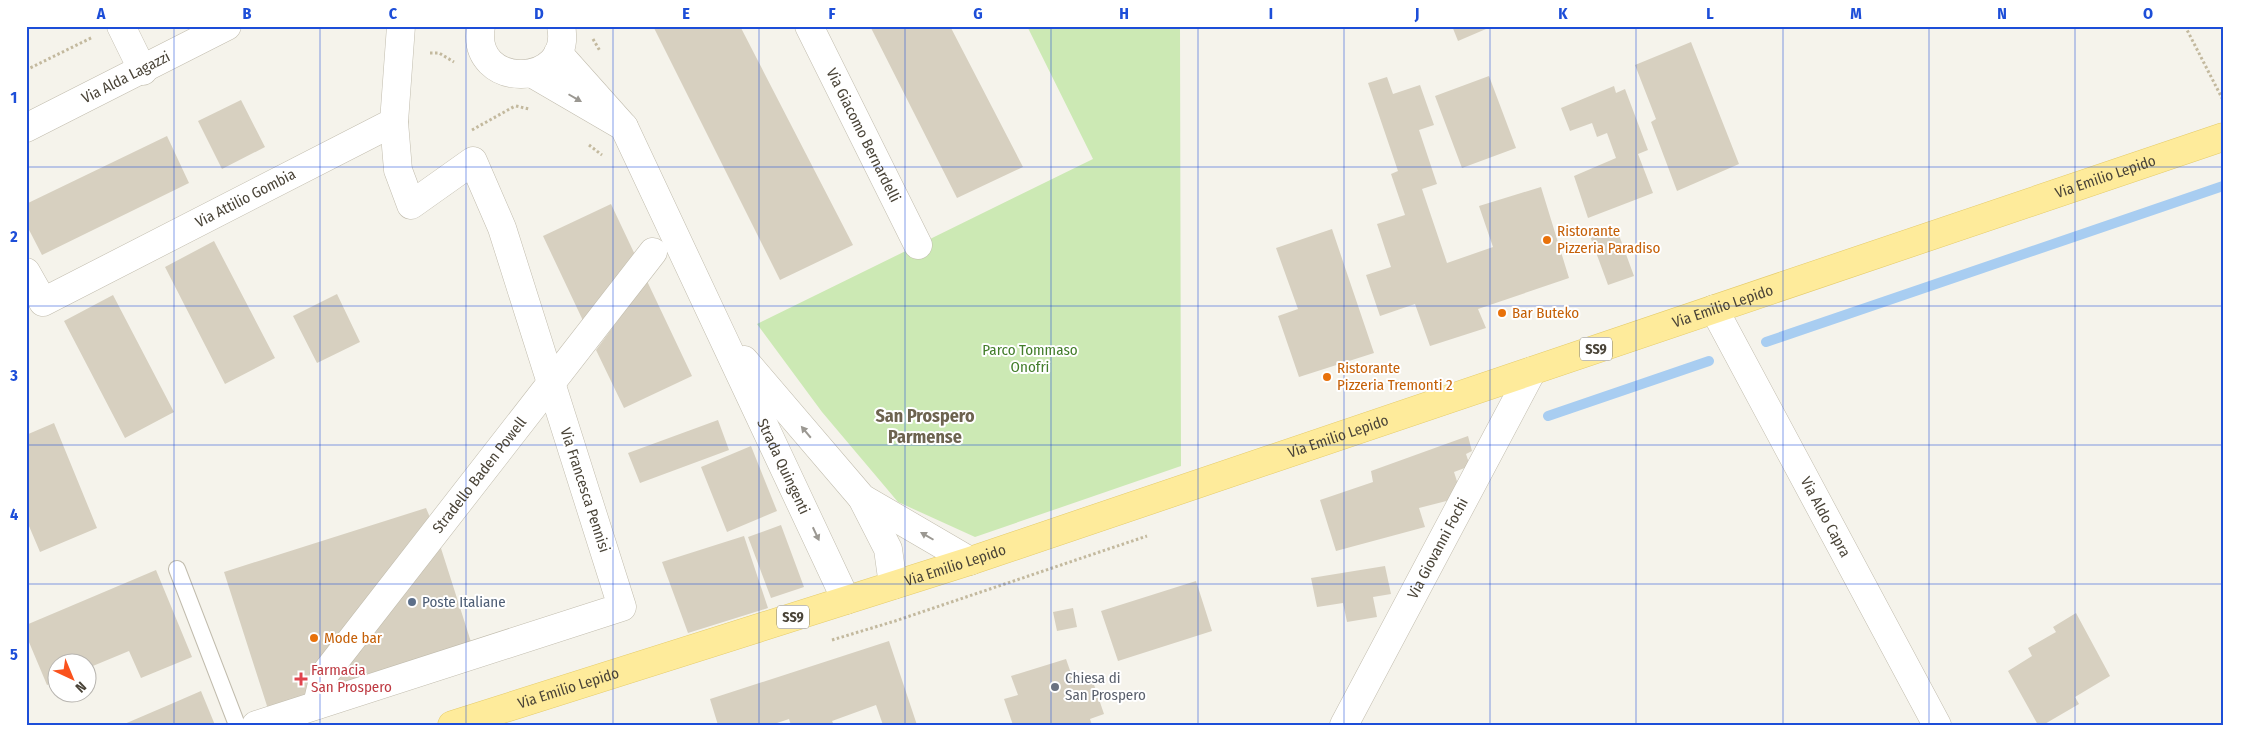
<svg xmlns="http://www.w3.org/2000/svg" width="2249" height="751" font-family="'Fira Sans Condensed',sans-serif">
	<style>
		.green { fill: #cce9b4 }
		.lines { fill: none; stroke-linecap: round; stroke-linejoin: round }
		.stream { stroke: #a8cdf1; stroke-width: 10 }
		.building { fill: #d7d0c0 }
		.lane-casing { stroke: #c1bcad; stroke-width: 18 }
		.street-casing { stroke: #c1bcad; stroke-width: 29 }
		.primary-casing { stroke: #e4cb6a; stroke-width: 29 }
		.path { stroke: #c3b99e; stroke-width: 3; stroke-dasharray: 2.5 2.5; stroke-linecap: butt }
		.lane { stroke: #fff; stroke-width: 16 }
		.street { stroke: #fff; stroke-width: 28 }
		.primary { stroke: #feeb9b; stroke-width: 28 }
		.oneway { fill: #9b9892 }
		.grid { fill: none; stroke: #1d4ed8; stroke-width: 1; stroke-opacity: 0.55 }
		.food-dot { fill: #e8710a; stroke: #fff; stroke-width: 2 }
		.service-dot { fill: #5c6f8a; stroke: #fff; stroke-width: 2 }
		.health-dot { fill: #e0444e; stroke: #fff; stroke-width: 2 }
		.worship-dot { fill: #6b7280; stroke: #fff; stroke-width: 2 }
		.labels { text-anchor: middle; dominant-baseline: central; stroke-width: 4; stroke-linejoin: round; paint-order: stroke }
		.shield { fill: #fff; stroke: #807c74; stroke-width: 1 }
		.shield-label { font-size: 14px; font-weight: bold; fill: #4a4438 }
		.street-label { font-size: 15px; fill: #4a4438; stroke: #fff }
		.food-label { font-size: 15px; fill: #c56008; stroke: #fff; text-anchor: start }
		.park-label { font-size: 15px; fill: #427d2a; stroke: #fff }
		.service-label { font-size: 15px; fill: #4e5e75; stroke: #fff; text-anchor: start }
		.health-label { font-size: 15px; fill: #be3a42; stroke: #fff; text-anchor: start }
		.worship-label { font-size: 15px; fill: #5b616d; stroke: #fff; text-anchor: start }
		.quarter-label { font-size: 18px; font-weight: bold; fill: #6d634f; stroke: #fff }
		.neatline { fill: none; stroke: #1d4ed8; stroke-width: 2 }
		.grid-label { font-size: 16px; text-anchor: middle; font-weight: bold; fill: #1d4ed8 }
	</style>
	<rect width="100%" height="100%" fill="#f5f3eb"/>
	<path class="green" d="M1027,26H1180L1181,466L975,537L898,502L822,412L757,324L1093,159Z"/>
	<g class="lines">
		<path class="stream" d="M1766,342L2223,186
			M1548,416L1709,361"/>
	</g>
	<path class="building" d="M653,26H740L853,245L780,280Z
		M870,26H950L1023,167L957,198Z
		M1452,26H1493L1458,41Z
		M1691,42L1739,164L1677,191L1651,122L1656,119L1635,65Z
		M1489,76L1516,148L1462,168L1435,96Z
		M1387,77L1393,94L1420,85L1434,125L1419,130L1437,184L1422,189L1447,263L1493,247L1479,206L1541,187L1569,278L1478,309L1486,328L1430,346L1415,304L1380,316L1366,275L1391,267L1377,224L1405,215L1391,174L1398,171L1368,83Z
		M1614,86L1616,93L1625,89L1648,150L1638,154L1653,193L1588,218L1574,176L1616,158L1607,133L1597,137L1592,123L1570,131L1561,108Z
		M241,100L265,147L222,169L198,121Z
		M167,136L189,183L42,255L26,224V204Z
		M611,204L637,259L586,327L543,236Z
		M1616,227L1634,276L1608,285L1590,236Z
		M1332,229L1374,353L1299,377L1278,316L1298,309L1276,248Z
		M214,241L275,358L225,384L165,267Z
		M647,281L692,376L624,408L596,350Z
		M337,294L360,342L317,363L293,316Z
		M113,295L174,412L125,438L64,321Z
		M718,420L729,450L640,483L628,453Z
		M54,423L97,528L40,552L26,519V435Z
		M1468,436L1472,451L1466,454L1470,466L1454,472L1462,497L1419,508L1425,527L1336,551L1320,500L1373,482L1371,471Z
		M751,446L777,511L727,532L701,467Z
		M426,508L432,522L318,660L305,696L268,709L224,572Z
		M781,525L804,587L771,598L748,537Z
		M744,536L768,608L688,633L662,562Z
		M439,542L471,642L329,689Z
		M1385,566L1391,594L1373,597L1377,617L1347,622L1343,603L1317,607L1311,578Z
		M156,570L192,657L141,678L129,651L88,668V664H58V681L47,685L26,635V625Z
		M1196,581L1212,631L1118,661L1101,611Z
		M1073,608L1077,627L1057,631L1053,612Z
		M2076,613L2110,676L2075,697L2079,704L2043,725H2038L2008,671L2032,656L2028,648L2056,632L2053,627Z
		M889,641L917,725H883L876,705L832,721L834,725H791L789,719L771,725H718L710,699Z
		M1066,659L1073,679L1090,673L1104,714L1090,719L1092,725H1013L1004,699L1018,695L1011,676Z
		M201,691L215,725H122L171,704Z"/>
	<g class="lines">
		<defs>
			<path id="lane" d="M177,569L237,725"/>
			<g id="street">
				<path d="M121,26L143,71"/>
				<path d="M481,26C469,91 574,89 561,26"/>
				<path id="s1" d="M809,26L918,245"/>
				<path d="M533,74L624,127L558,53"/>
				<path id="s2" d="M624,127L846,600"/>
				<path id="s3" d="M26,128L227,26"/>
				<path id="s4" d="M26,272L43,302L394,122L401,26"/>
				<path id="s5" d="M1714,309L1937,725"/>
				<path d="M744,360L862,498L970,561"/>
				<path d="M862,498L888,549L893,585"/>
				<path id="s6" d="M317,705L324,675L653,252"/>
				<path d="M256,725L622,607L502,228L473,161L411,205L398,170L394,122"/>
				<path id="s7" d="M1344,725L1532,371"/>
			</g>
			<g id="primary">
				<path id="s8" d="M452,725L970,561L2223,137"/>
			</g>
		</defs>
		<use href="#lane" class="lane-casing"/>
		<use href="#street" class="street-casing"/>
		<use href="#primary" class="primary-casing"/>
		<path class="path" d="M2185,26L2223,100
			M593,39L600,51
			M430,53H439L454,62
			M26,70L93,37
			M516,106L529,109
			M472,130L515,106
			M589,145L602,155
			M832,640L895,621L1147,536"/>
		<use href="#lane" class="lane"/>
		<use href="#street" class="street"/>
		<use href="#primary" class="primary"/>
	</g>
	<defs><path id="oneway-solid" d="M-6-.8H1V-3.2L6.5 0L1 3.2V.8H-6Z" transform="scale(1.25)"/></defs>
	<g class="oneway">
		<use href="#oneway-solid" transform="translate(575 98) rotate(30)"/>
		<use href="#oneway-solid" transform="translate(806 432) rotate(-130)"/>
		<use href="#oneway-solid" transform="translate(816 534) rotate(65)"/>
		<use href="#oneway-solid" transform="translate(927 536) rotate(-150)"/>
	</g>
	<path class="grid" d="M174,26V725M320,26V725M466,26V725M613,26V725M759,26V725M905,26V725M1051,26V725M1198,26V725M1344,26V725M1490,26V725M1636,26V725M1783,26V725M1929,26V725M2075,26V725M26,167H2223M26,306H2223M26,445H2223M26,584H2223"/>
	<g class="food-dot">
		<circle cx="1547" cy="240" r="5"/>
		<circle cx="1502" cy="313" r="5"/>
		<circle cx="1327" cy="377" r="5"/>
		<circle cx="314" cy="638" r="5"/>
	</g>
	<circle class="service-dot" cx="412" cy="602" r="5"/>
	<path class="health-dot" d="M298.5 671.5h5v5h5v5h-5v5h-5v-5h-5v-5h5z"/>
	<circle class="worship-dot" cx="1055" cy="687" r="5"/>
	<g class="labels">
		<g class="shield">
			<rect x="1580" y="337.5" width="32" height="23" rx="4"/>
			<rect x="777" y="605.5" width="32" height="23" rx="4"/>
		</g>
		<g class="shield-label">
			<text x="1596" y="349">SS9</text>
			<text x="793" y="617">SS9</text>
		</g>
		<g class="street-label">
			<text stroke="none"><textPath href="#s3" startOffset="112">Via Alda Lagazzi</textPath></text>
			<text stroke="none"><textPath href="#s1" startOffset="122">Via Giacomo Bernardelli</textPath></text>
			<text stroke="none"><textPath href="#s8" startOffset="1742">Via Emilio Lepido</textPath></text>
			<text stroke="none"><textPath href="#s4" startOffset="262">Via Attilio Gombia</textPath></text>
			<text stroke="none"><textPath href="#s8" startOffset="1338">Via Emilio Lepido</textPath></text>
			<text stroke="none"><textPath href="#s8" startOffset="932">Via Emilio Lepido</textPath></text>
			<text stroke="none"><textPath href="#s2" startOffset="375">Strada Quingenti</textPath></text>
			<text stroke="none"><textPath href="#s6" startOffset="284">Stradello Baden Powell</textPath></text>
			<text transform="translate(585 490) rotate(72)">Via Francesca Pennisi</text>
			<text stroke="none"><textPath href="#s5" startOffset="236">Via Aldo Capra</textPath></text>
			<text stroke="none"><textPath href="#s7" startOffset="200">Via Giovanni Fochi</textPath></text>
			<text stroke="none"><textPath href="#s8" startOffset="528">Via Emilio Lepido</textPath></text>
			<text stroke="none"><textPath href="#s8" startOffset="122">Via Emilio Lepido</textPath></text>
		</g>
		<g class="food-label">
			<text x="1557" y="231">Ristorante<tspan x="1557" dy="17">Pizzeria Paradiso</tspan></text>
			<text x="1512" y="313">Bar Buteko</text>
			<text x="1337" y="368">Ristorante<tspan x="1337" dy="17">Pizzeria Tremonti 2</tspan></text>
			<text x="324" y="638">Mode bar</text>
		</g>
		<g class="park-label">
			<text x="1030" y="350">Parco Tommaso<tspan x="1030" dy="17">Onofri</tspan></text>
		</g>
		<g class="service-label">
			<text x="422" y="602">Poste Italiane</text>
		</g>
		<g class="health-label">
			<text x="311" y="670">Farmacia<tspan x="311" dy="17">San Prospero</tspan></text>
		</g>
		<g class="worship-label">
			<text x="1065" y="678">Chiesa di<tspan x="1065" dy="17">San Prospero</tspan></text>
		</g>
		<g class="quarter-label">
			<text x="925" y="416">San Prospero<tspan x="925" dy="21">Parmense</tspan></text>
		</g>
	</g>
	<rect width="2249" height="751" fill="none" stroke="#ffffff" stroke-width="55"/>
	<g transform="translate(72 678) rotate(136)"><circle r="24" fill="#ffffff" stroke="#b7b4af"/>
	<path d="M0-4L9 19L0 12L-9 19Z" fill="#fa521d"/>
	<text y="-8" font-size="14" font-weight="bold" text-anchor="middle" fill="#4a4438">N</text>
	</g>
	<rect x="28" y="28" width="2194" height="696" class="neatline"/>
	<g class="grid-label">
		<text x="101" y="19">A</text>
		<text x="247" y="19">B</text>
		<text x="393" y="19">C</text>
		<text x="539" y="19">D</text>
		<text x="686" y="19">E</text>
		<text x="832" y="19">F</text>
		<text x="978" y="19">G</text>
		<text x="1124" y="19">H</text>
		<text x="1271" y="19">I</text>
		<text x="1417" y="19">J</text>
		<text x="1563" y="19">K</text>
		<text x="1710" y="19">L</text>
		<text x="1856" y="19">M</text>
		<text x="2002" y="19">N</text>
		<text x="2148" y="19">O</text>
		<text x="14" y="103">1</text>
		<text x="14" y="242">2</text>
		<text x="14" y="381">3</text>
		<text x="14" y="520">4</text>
		<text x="14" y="660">5</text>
	</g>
</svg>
